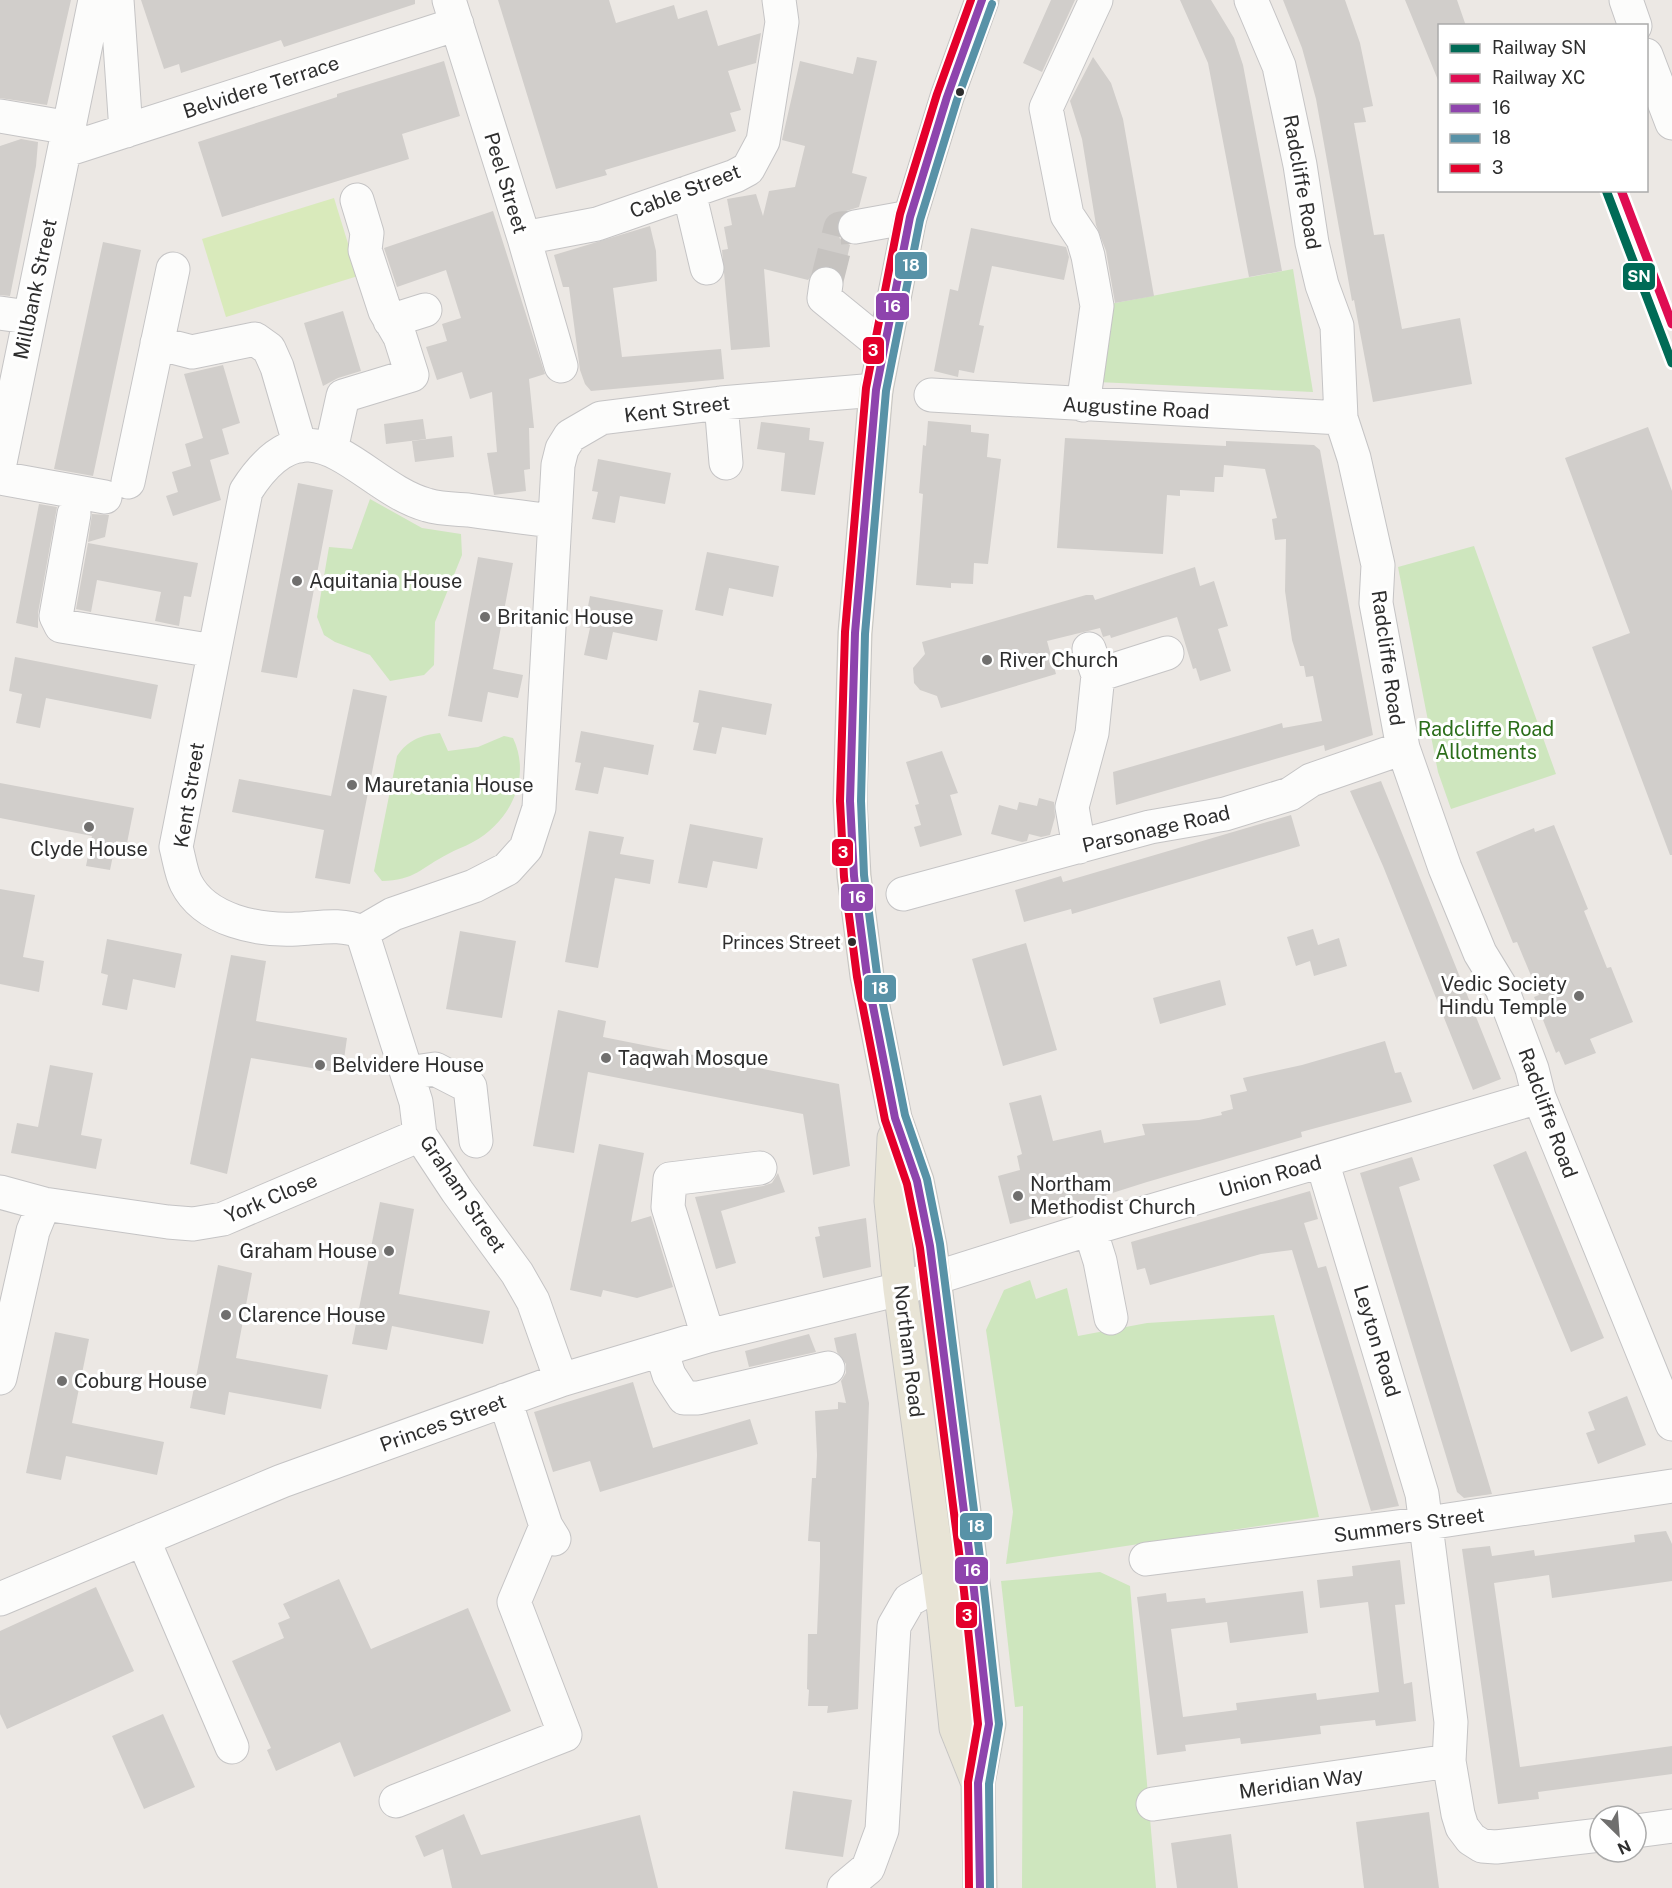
<svg xmlns="http://www.w3.org/2000/svg" width="1672" height="1888" font-family="'Public Sans',sans-serif">
	<style>
		.green { fill: #cee6be }
		.pitch { fill: #d9eabb }
		.building { fill: #d1cecb }
		.lines { fill: none; stroke-linecap: round; stroke-linejoin: round }
		.minor-tunnel { stroke: #c6c3c0; stroke-width: 33; stroke-dasharray: 33 16; stroke-linecap: butt }
		.minor-casing { stroke: #c5c4c5; stroke-width: 35 }
		.major-casing { stroke: #c6c5c4; stroke-width: 35 }
		.minor { stroke: #fcfcfb; stroke-width: 33 }
		.major { stroke: #e8e4d6; stroke-width: 33 }
		.bus-1-casing { stroke: #fff; stroke-width: 12 }
		.bus-2-casing { stroke: #fff; stroke-width: 12 }
		.bus-3-casing { stroke: #fff; stroke-width: 12 }
		.bus-1 { stroke: #8e44ad; stroke-width: 8 }
		.bus-2 { stroke: #5892a7; stroke-width: 8 }
		.bus-3 { stroke: #e4002b; stroke-width: 8 }
		.rail-1-casing { stroke: #fff; stroke-width: 14 }
		.rail-2-casing { stroke: #fff; stroke-width: 14 }
		.rail-1 { stroke: #006b56; stroke-width: 9 }
		.rail-2 { stroke: #df0d52; stroke-width: 9 }
		.bus-dot { fill: #2e2e2e; stroke: #fff; stroke-width: 2 }
		.poi-dot { fill: #706f6e; stroke: #fff; stroke-width: 2 }
		.labels { text-anchor: middle; dominant-baseline: central; stroke-width: 6; stroke-linejoin: round; paint-order: stroke }
		.bus-label { font-size: 18px; fill: #2e2e2e; stroke: #fff; text-anchor: end }
		.street-label { font-size: 20px; fill: #2e2e2e; stroke: #fff }
		.poi-label { font-size: 20px; fill: #2e2e2e; stroke: #fff; text-anchor: start }
		.park-label { font-size: 20px; fill: #2c6e1b; stroke: #fff }
		.line-badge { stroke: #fff; stroke-width: 2 }
		.badge-label { font-size: 16px; text-anchor: middle; font-weight: bold; fill: #fff }
	</style>
	<rect width="100%" height="100%" fill="#ece8e4"/>
	<path class="green" d="M1293,269L1313,392L1097,382L1110,304Z
		M370,499L422,528L461,534L462,555L435,622L434,665L424,675L390,681L370,655L335,642L324,635L317,617L329,547L352,549Z
		M1474,546L1556,774L1451,809L1438,772L1398,567Z
		M440,733L448,751L478,747L504,736L513,738C532,778 510,822 473,842C465,847 456,849 448,854C422,867 414,881 382,881L374,871L397,756C408,740 421,735 440,733Z
		M1030,1280L1036,1299L1067,1288L1078,1336L1147,1323L1274,1315L1319,1517L1006,1564L1013,1512L986,1330L1004,1290Z
		M1100,1572L1130,1586L1156,1888H1022L1023,1706L1015,1707L1001,1581Z"/>
	<path class="pitch" d="M334,198L358,276L226,317L202,239Z"/>
	<path class="building" d="M0,0H71L47,105L0,98Z
		M141,0H415V4L284,47L281,40L181,73L179,64L164,69Z
		M498,0H609L616,23L674,5L678,19L707,10L718,46L761,33L756,63L728,71L741,110L730,113L736,131L605,170L607,175L556,189Z
		M1051,0H1075L1042,72L1023,63Z
		M1180,0H1211L1234,38L1243,65L1282,271L1249,277L1208,63Z
		M1283,0H1345L1360,43L1373,106L1363,108L1366,122L1354,123L1374,235L1384,234L1402,329L1460,318L1472,384L1373,402L1354,300L1352,301L1316,99L1302,48Z
		M1405,0H1457L1466,26H1440V85Z
		M857,57L877,61L852,173L867,177L859,207L843,212L837,221V230L840,239L850,245L843,276L837,269L828,265L819,267L808,280L764,269L770,347L731,350L722,250L728,249L724,227L732,225L727,199L756,194L763,216L769,191L795,187L805,146L782,140L800,61L853,74Z
		M1093,57L1111,83L1123,119L1154,296L1115,303L1106,251L1096,225L1082,139L1070,101Z
		M444,61L460,116L402,134L409,159L222,217L198,142L337,97V94Z
		M21,139L38,142L36,166L10,296L0,295V146Z
		M493,211L545,374L529,379L534,428H529L530,469L524,470L526,491L494,495L487,453L497,452L492,392L470,399L462,372L437,380L426,347L447,341L442,324L461,318L446,270L397,287L384,248Z
		M650,226L656,251L657,281L613,288L622,357L721,349L724,379L591,391L585,384L580,370L569,287H563L554,255Z
		M971,228L1066,247L1069,257L1064,280L992,266L979,325L984,326L974,373L959,370L958,377L934,371L950,289L958,291Z
		M103,242L141,250L93,476L54,469Z
		M343,311L361,371L338,378L323,386L304,323Z
		M223,365L240,423L222,429L229,454L210,460L221,500L173,516L166,496L178,492L172,472L191,466L185,444L203,438L184,374Z
		M423,419L426,439L386,444L384,424Z
		M928,421L971,425V432L989,434L987,457L1001,459L988,564L974,563L973,584L951,583V588L916,585L923,494L919,493L923,445L926,446Z
		M761,422L810,428L809,440L824,442L815,495L781,491L785,453L757,449Z
		M1648,427L1672,491V855H1670L1592,647L1630,633L1565,458Z
		M452,436L454,457L415,462L412,441Z
		M1065,438L1226,446V441L1314,445L1320,450L1373,735L1325,751L1324,745L1116,805L1113,772L1282,723L1283,728L1322,721L1313,676L1306,677L1304,666H1300L1292,640L1285,591L1286,539L1275,540L1272,519L1277,518L1265,469L1224,465L1223,477H1215L1214,492L1180,490V496L1167,495L1163,554L1057,548Z
		M598,459L671,473L665,504L620,496L615,523L592,519L598,492L592,491Z
		M298,483L333,490L297,678L261,672Z
		M39,504L57,507L38,613V628L16,623Z
		M92,514L109,515L105,537L88,542Z
		M88,543L198,563L191,597L184,596L179,626L155,621L161,592L97,580L91,612L76,609Z
		M707,552L779,566L773,597L729,588L723,616L695,610Z
		M478,557L513,563L493,669L523,675L518,698L488,692L482,722L448,716Z
		M1195,567L1200,586L1214,581L1228,626L1218,629L1231,671L1200,681L1196,668L1193,669L1177,617L1111,638L1110,635L1103,637L1100,628L1047,641L1056,674L956,704L941,708L937,696L920,690L914,683L913,668L925,654L922,642L1086,595H1093L1095,600Z
		M590,596L663,610L657,641L613,632L607,660L584,655L590,628L584,627Z
		M15,657L158,685L151,719L46,698L40,728L16,723L22,694L9,691Z
		M353,689L387,696L350,884L315,878L324,830L232,812L239,779L331,796Z
		M699,690L772,704L766,735L722,727L716,754L693,750L699,723L693,722Z
		M581,731L654,745L648,775L604,767L598,794L575,790L581,763L575,762Z
		M942,751L958,793L950,795L962,835L920,847L914,827L921,825L915,805L919,804L906,762Z
		M1381,781L1501,1079L1473,1090L1383,866L1350,791Z
		M0,783L134,808L127,843L116,841L110,870L86,866L92,836L0,818Z
		M1039,798L1054,802L1055,817L1050,835L1041,837L1029,834L1027,841L1022,842L991,834L999,805L1017,810L1019,802L1037,806Z
		M1291,815L1300,846L1072,914L1071,909L1024,922L1015,890L1061,876L1063,882Z
		M690,824L763,838L757,869L713,861L707,888L678,883Z
		M1554,825L1588,909L1584,911L1607,968L1611,967L1633,1022L1590,1039L1596,1053L1565,1065L1559,1051L1556,1053L1534,997L1539,995L1517,942L1513,943L1476,852L1534,828L1535,832Z
		M589,831L624,837L620,854L654,860L650,884L615,878L598,968L565,962Z
		M0,889L35,895L23,957L44,961L39,992L0,984Z
		M1313,929L1318,945L1339,938L1347,966L1314,976L1310,961L1296,966L1287,937Z
		M460,931L516,941L502,1018L446,1009Z
		M107,939L182,954L175,988L133,979L127,1010L102,1005L108,975L101,973Z
		M1026,943L1057,1050L1003,1066L972,959Z
		M231,955L266,961L256,1021L347,1038L342,1073L251,1058L227,1174L190,1164Z
		M1220,980L1226,1005L1160,1024L1153,998Z
		M558,1010L606,1021L603,1037L839,1084L850,1166L813,1175L803,1114L588,1072L574,1153L533,1146Z
		M1385,1041L1395,1073L1401,1072L1412,1102L1301,1132L1302,1137L1147,1182L1106,1195L1107,1198L1010,1224L998,1176L1020,1170L1017,1156L1022,1154L1009,1103L1041,1095L1053,1141L1101,1130L1104,1143L1145,1135L1142,1124L1199,1120L1222,1115L1221,1112L1233,1109L1230,1095L1247,1091L1243,1078L1302,1065Z
		M50,1065L93,1073L81,1135L102,1139L96,1169L11,1153L17,1123L38,1127Z
		M599,1144L644,1153L631,1222L651,1216L673,1287L637,1298L603,1290L601,1297L570,1290Z
		M1526,1151L1604,1338L1571,1352L1493,1165Z
		M1412,1157L1420,1180L1399,1187L1492,1494L1464,1498L1457,1492L1360,1173Z
		M778,1173L785,1192L721,1211L736,1263L716,1269L695,1197L763,1186L772,1183Z
		M1310,1191L1318,1219L1304,1223L1318,1268L1326,1266L1399,1506L1371,1511L1292,1250L1261,1254L1150,1285L1145,1268L1137,1270L1131,1242Z
		M380,1202L414,1209L399,1294L490,1311L483,1344L392,1326L387,1350L352,1344Z
		M866,1218L871,1267L823,1278L815,1237L820,1236L818,1227Z
		M218,1265L252,1273L236,1358L328,1375L321,1409L229,1392L225,1415L190,1408Z
		M55,1332L89,1339L72,1423L164,1442L157,1475L66,1456L61,1480L26,1473Z
		M856,1333L869,1403L858,1709L827,1713L828,1706H808L809,1690L807,1689L808,1634H817L820,1562V1542L808,1541L812,1478H816L817,1455L815,1411L838,1409V1402L846,1403L841,1381L846,1373V1364L837,1352L834,1338Z
		M809,1334L816,1352L749,1367L745,1351Z
		M633,1382L653,1448L750,1419L758,1444L600,1492L590,1461L553,1472L534,1412Z
		M1627,1396L1646,1445L1598,1464L1586,1433L1595,1430L1588,1412Z
		M1666,1531L1672,1544V1581L1552,1598L1549,1575L1494,1583L1520,1767L1672,1746V1774L1538,1792L1539,1799L1498,1804L1462,1549L1490,1546L1492,1556L1534,1550L1535,1556L1635,1542L1634,1535Z
		M1400,1560L1405,1604L1395,1605L1404,1684L1412,1682L1416,1721L1376,1726L1375,1720L1320,1726L1321,1734L1241,1744L1240,1738L1185,1745L1186,1751L1157,1755L1137,1597L1166,1593L1167,1602L1205,1598L1206,1603L1303,1591L1308,1633L1230,1643L1227,1622L1171,1629L1183,1717L1237,1710L1236,1703L1316,1693L1317,1700L1379,1692L1368,1602L1320,1608L1317,1580L1353,1576L1352,1566Z
		M339,1579L371,1649L468,1608L511,1711L354,1777L340,1742L276,1771L267,1750L271,1748L232,1661L284,1638L278,1623L290,1618L283,1604Z
		M96,1587L134,1671L7,1729L0,1714V1631Z
		M163,1714L195,1787L144,1809L112,1736Z
		M793,1791L852,1800L843,1857L785,1849Z
		M1429,1812L1439,1888H1364L1356,1822Z
		M464,1814L481,1855L640,1815L658,1888H452L443,1849L424,1857L415,1836Z
		M1231,1834L1238,1888H1177L1171,1843Z"/>
	<g class="lines">
		<path class="minor-tunnel" d="M826,284L840,228L855,227"/>
		<defs>
			<path id="minor" d="M117,0L126,131
				M449,0L524,238L561,366
				M1251,0L1279,66L1300,165L1312,243L1322,285L1337,326L1341,418L1354,458L1378,565L1376,603L1403,748L1445,868L1480,953L1502,989L1532,1069L1539,1097L1672,1424
				M1626,0L1635,26
				M1646,55L1672,123
				M0,116L70,128
				M66,150L457,24
				M689,192L707,268
				M855,227L910,217
				M524,238L597,224L735,176L748,169L763,141L782,22L779,0
				M826,284L824,298L884,347
				M0,313L28,317
				M390,321L425,310
				M157,343L192,352L255,339L269,349L277,367L300,446
				M931,395L1341,418
				M721,403L726,463
				M1083,405L1097,306L1088,256L1083,239L1067,215L1046,108L1096,0
				M331,450L343,396L412,375L400,337L385,311L365,250L367,233L357,200
				M0,463L95,0
				M0,478L105,497
				M128,482L173,269
				M74,514L56,616L61,626L214,651
				M1089,649L1098,675L1167,653
				M1079,847L1072,807L1092,733L1098,675
				M903,894L1150,827L1225,814L1290,794L1311,780L1403,748
				M362,932C341,923 319,928 297,929C259,931 205,921 186,883C181,873 179,858 176,847L246,491C311,389 359,486 427,505C440,509 455,509 468,510C497,514 526,518 555,521
				M362,932L393,914L474,886L507,869L526,848L539,808L558,465L562,449L570,436L601,418L721,403L876,390
				M362,932L416,1102L420,1135L457,1191L517,1273L533,1301L561,1380
				M407,1073L435,1069L470,1087L476,1141
				M1322,1161L1422,1494L1451,1722L1449,1761L1458,1814L1462,1827L1471,1839L1482,1846L1496,1847L1600,1835
				M0,1192L44,1204L168,1222L193,1224L223,1219L420,1135
				M1090,1229L1100,1261L1111,1318
				M708,1336L668,1207L670,1179L760,1168
				M661,1350L669,1375L684,1398H698L828,1368
				M0,1378L33,1231L44,1204
				M505,1400L546,1526L554,1539
				M143,1539L232,1747
				M1146,1559L1428,1523L1672,1486
				M0,1599L282,1481L561,1380L708,1336L900,1289L1090,1229L1539,1097
				M396,1801L565,1735L514,1602L546,1526
				M1153,1804L1449,1761
				M1636,1831L1672,1826
				M844,1888L868,1868L882,1830L894,1626L909,1600L940,1583L967,1574"/>
			<path id="major" d="M894,1138L891,1201L900,1289L944,1612L956,1728L978,1783
				M980,1888L978,1783L989,1724L974,1590L930,1246L917,1181L895,1118L867,976L854,876L850,801L855,633L876,390L910,217L947,97L982,0"/>
		</defs>
		<use href="#minor" class="minor-casing"/>
		<use href="#major" class="major-casing"/>
		<use href="#minor" class="minor"/>
		<use href="#major" class="major"/>
		<defs>
			<path id="bus-1" d="M980,1888L978,1783L989,1724L974,1590L930,1246L917,1181L895,1118L867,976L854,876L850,801L855,633L876,390L910,217L947,97L982,0"/>
			<path id="bus-2" d="M990,1888L989,1784L999,1724L984,1589L940,1244L927,1179L905,1115L877,974L864,875L861,801L865,634L886,391L920,220L957,100L992,4"/>
			<path id="bus-3" d="M969,1888L968,1782L978,1724L964,1591L920,1248L907,1184L885,1120L857,977L844,877L840,801L845,632L866,388L900,214L937,94L971,0"/>
		</defs>
		<use href="#bus-1" class="bus-1-casing"/>
		<use href="#bus-2" class="bus-2-casing"/>
		<use href="#bus-3" class="bus-3-casing"/>
		<use href="#bus-1" class="bus-1"/>
		<use href="#bus-2" class="bus-2"/>
		<use href="#bus-3" class="bus-3"/>
		<defs>
			<path id="rail-1" d="M1606,190L1672,363"/>
			<path id="rail-2" d="M1621,190L1672,324"/>
		</defs>
		<use href="#rail-1" class="rail-1-casing"/>
		<use href="#rail-2" class="rail-2-casing"/>
		<use href="#rail-1" class="rail-1"/>
		<use href="#rail-2" class="rail-2"/>
	</g>
	<g class="bus-dot">
		<circle cx="960" cy="92" r="5"/>
		<circle cx="852" cy="942" r="5"/>
	</g>
	<g class="poi-dot">
		<circle cx="297" cy="581" r="6"/>
		<circle cx="485" cy="617" r="6"/>
		<circle cx="987" cy="660" r="6"/>
		<circle cx="352" cy="785" r="6"/>
		<circle cx="89" cy="827" r="6"/>
		<circle cx="1579" cy="996" r="6"/>
		<circle cx="606" cy="1058" r="6"/>
		<circle cx="320" cy="1065" r="6"/>
		<circle cx="1018" cy="1196" r="6"/>
		<circle cx="389" cy="1251" r="6"/>
		<circle cx="226" cy="1315" r="6"/>
		<circle cx="62" cy="1381" r="6"/>
	</g>
	<g class="labels">
		<g class="bus-label">
			<text x="841" y="942">Princes Street</text>
		</g>
		<g class="street-label">
			<text transform="translate(261 87) rotate(-18)">Belvidere Terrace</text>
			<text transform="translate(1302 182) rotate(80)">Radcliffe Road</text>
			<text transform="translate(506 183) rotate(73)">Peel Street</text>
			<text transform="translate(685 191) rotate(-21)">Cable Street</text>
			<text transform="translate(35 289) rotate(-78)">Millbank Street</text>
			<text transform="translate(1136 408) rotate(3)">Augustine Road</text>
			<text transform="translate(677 409) rotate(-7)">Kent Street</text>
			<text transform="translate(1388 658) rotate(82)">Radcliffe Road</text>
			<text transform="translate(189 795) rotate(-81)">Kent Street</text>
			<text transform="translate(1156 829) rotate(-13)">Parsonage Road</text>
			<text transform="translate(1548 1113) rotate(70)">Radcliffe Road</text>
			<text transform="translate(1270 1176) rotate(-16)">Union Road</text>
			<text transform="translate(463 1194) rotate(56)">Graham Street</text>
			<text transform="translate(271 1198) rotate(-23)">York Close</text>
			<text transform="translate(1377 1341) rotate(73)">Leyton Road</text>
			<text transform="translate(909 1351) rotate(83)">Northam Road</text>
			<text transform="translate(443 1423) rotate(-20)">Princes Street</text>
			<text transform="translate(1409 1525) rotate(-8)">Summers Street</text>
			<text transform="translate(1301 1783) rotate(-8)">Meridian Way</text>
		</g>
		<g class="poi-label">
			<text x="309" y="581">Aquitania House</text>
			<text x="497" y="617">Britanic House</text>
			<text x="999" y="660">River Church</text>
			<text x="364" y="785">Mauretania House</text>
			<text x="89" y="849" text-anchor="middle">Clyde House</text>
			<text x="1567" y="984" text-anchor="end">Vedic Society<tspan x="1567" dy="23">Hindu Temple</tspan></text>
			<text x="618" y="1058">Taqwah Mosque</text>
			<text x="332" y="1065">Belvidere House</text>
			<text x="1030" y="1184">Northam<tspan x="1030" dy="23">Methodist Church</tspan></text>
			<text x="377" y="1251" text-anchor="end">Graham House</text>
			<text x="238" y="1315">Clarence House</text>
			<text x="74" y="1381">Coburg House</text>
		</g>
		<g class="park-label">
			<text x="1486" y="729">Radcliffe Road<tspan x="1486" dy="23">Allotments</tspan></text>
		</g>
	</g>
	<g class="line-badge">
		<rect x="894" y="251" width="34" height="29" rx="6" fill="#5892a7"/>
		<rect x="1622" y="262" width="34" height="29" rx="6" fill="#006b56"/>
		<rect x="875" y="292" width="35" height="29" rx="6" fill="#8e44ad"/>
		<rect x="862" y="336" width="23" height="29" rx="6" fill="#e4002b"/>
		<rect x="831" y="838" width="23" height="29" rx="6" fill="#e4002b"/>
		<rect x="840" y="883" width="34" height="29" rx="6" fill="#8e44ad"/>
		<rect x="863" y="974" width="34" height="29" rx="6" fill="#5892a7"/>
		<rect x="959" y="1512" width="34" height="29" rx="6" fill="#5892a7"/>
		<rect x="954" y="1556" width="35" height="29" rx="6" fill="#8e44ad"/>
		<rect x="955" y="1601" width="23" height="28" rx="6" fill="#e4002b"/>
	</g>
	<g class="badge-label">
		<text x="911" y="271">18</text>
		<text x="1639" y="282">SN</text>
		<text x="892" y="312">16</text>
		<text x="873" y="356">3</text>
		<text x="843" y="858">3</text>
		<text x="857" y="903">16</text>
		<text x="880" y="994">18</text>
		<text x="976" y="1532">18</text>
		<text x="972" y="1576">16</text>
		<text x="967" y="1621">3</text>
	</g>
	<rect x="1438" y="24" width="210" height="168" fill="#ffffff" stroke="#ababab" stroke-width="1.5"/>
	<rect x="1450" y="44" width="30" height="9" fill="#006b56" stroke="#ababab" stroke-width="1.5"/>
	<text x="1492" y="54" font-size="18" fill="#2e2e2e">Railway SN</text>
	<rect x="1450" y="74" width="30" height="9" fill="#df0d52" stroke="#ababab" stroke-width="1.5"/>
	<text x="1492" y="84" font-size="18" fill="#2e2e2e">Railway XC</text>
	<rect x="1450" y="104" width="30" height="9" fill="#8e44ad" stroke="#ababab" stroke-width="1.5"/>
	<text x="1492" y="114" font-size="18" fill="#2e2e2e">16</text>
	<rect x="1450" y="134" width="30" height="9" fill="#5892a7" stroke="#ababab" stroke-width="1.5"/>
	<text x="1492" y="144" font-size="18" fill="#2e2e2e">18</text>
	<rect x="1450" y="164" width="30" height="9" fill="#e4002b" stroke="#ababab" stroke-width="1.5"/>
	<text x="1492" y="174" font-size="18" fill="#2e2e2e">3</text>
	<g transform="translate(1618 1834) rotate(155)"><circle r="28" fill="#ffffff" stroke="#ababab" stroke-width="1.5"/>
	<path d="M0-4.5L10 22L0 15L-10 22Z" fill="#706f6e"/>
	<text y="-9" font-size="16" font-weight="bold" text-anchor="middle" fill="#2e2e2e">N</text>
	</g>
</svg>
